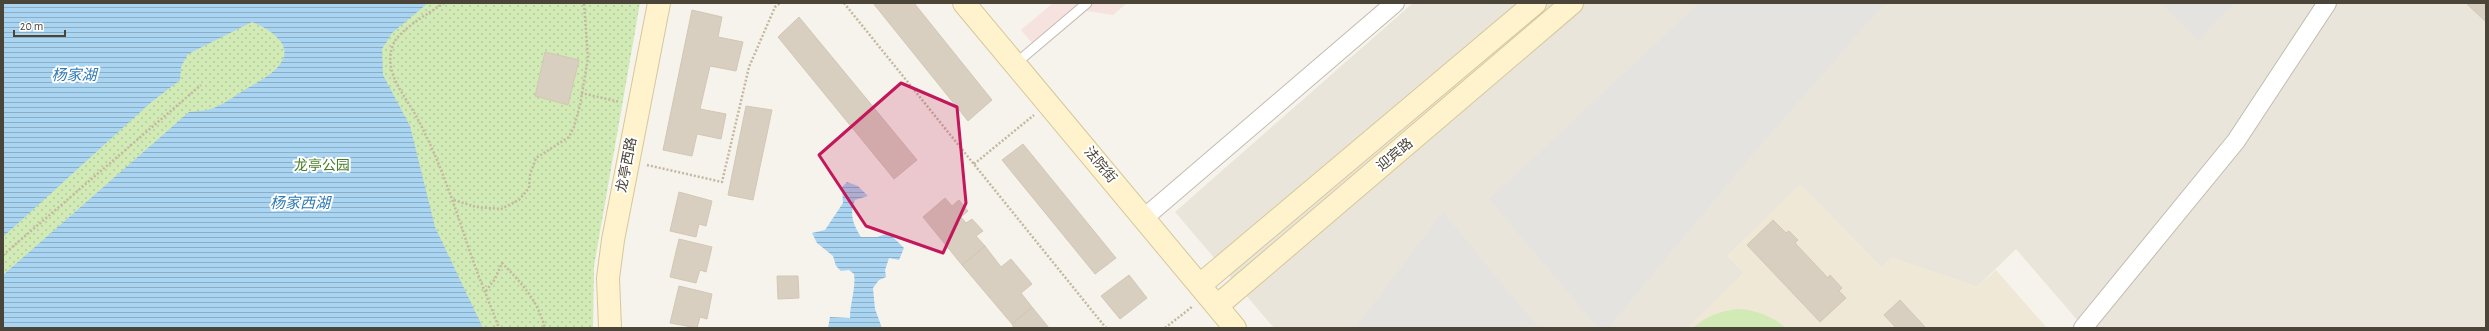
<svg xmlns="http://www.w3.org/2000/svg" width="2489" height="331" font-family="'Alegreya Sans','Noto Sans SC',sans-serif">
	<style>
		.residential { fill: #eae5da }
		.education { fill: #efe8d6 }
		.medical { fill: #f6e3e0 }
		.green { fill: #d2eab5 }
		.park { fill: url(#park-dots) }
		.parking { fill: #e5e3e0 }
		.water { fill: url(#water-rules) }
		.building { fill: #d8cfc1; stroke: #d3c7b4 }
		.lines { fill: none; stroke-linecap: round; stroke-linejoin: round }
		.lane-casing { stroke: #c2bbae; stroke-width: 11 }
		.street-casing { stroke: #c2bbae; stroke-width: 20 }
		.secondary-casing { stroke: #d6c79b; stroke-width: 24 }
		.path { stroke: #c4b79f; stroke-width: 2.5; stroke-dasharray: 2 2; stroke-linecap: butt }
		.lane { stroke: #fff; stroke-width: 9 }
		.street { stroke: #fff; stroke-width: 18 }
		.secondary { stroke: #fff3cd; stroke-width: 22 }
		.marked { fill: #c2185b; fill-opacity: 0.2; stroke: #c2185b; stroke-width: 3; stroke-linejoin: round }
		.labels { text-anchor: middle; dominant-baseline: central; stroke-width: 4; stroke-linejoin: round; paint-order: stroke }
		.street-label { font-size: 14px; fill: #4b4439; stroke: #fff }
		.park-label { font-size: 14px; fill: #4a7f2a; stroke: #fff }
		.water-label { font-size: 15px; font-style: italic; fill: #2e7ab2; stroke: #fff }
	</style>
	<defs>
		<pattern id="park-dots" width="8" height="8" patternUnits="userSpaceOnUse"><rect width="8" height="8" fill="#d2eab5"/><path d="M2 2h.1M6 6h.1" fill="none" stroke="#b6ca9c" stroke-width="1.8" stroke-linecap="round"/></pattern>
		<pattern id="water-rules" width="6" height="5" patternUnits="userSpaceOnUse"><rect width="6" height="5" fill="#a9d4f2"/><path d="M0 2.5h6" fill="none" stroke="#8caec5"/></pattern>
	</defs>
	<rect width="100%" height="100%" fill="#f6f3ec"/>
	<path class="residential" d="M1413,3H2486V328H2084L2016,249L1977,287L1892,258L1882,268L1800,185L1728,256L1744,273L1688,328H1274L1175,212Z"/>
	<path class="education" d="M1800,185L1882,268L1892,258L1977,287L1996,270L2047,328H1688L1744,273L1728,256Z"/>
	<path class="medical" d="M1053,3H1127L1113,15L1087,11L1039,51L1021,30Z"/>
	<path class="green" d="M1736,309C1754,309 1772,316 1786,328H1693C1706,316 1719,312 1736,309Z"/>
	<path class="park" d="M3,3H640L594,266L593,328H3Z"/>
	<path class="parking" d="M1699,3H1885L1748,160L1608,328H1598L1489,199Z
		M2161,3H2235L2198,41Z
		M1443,212L1539,328H1355Z"/>
	<path class="water" d="M3,3H428L392,33L382,49L383,75L410,126L435,227L483,328H3V275L189,112C199,111 208,111 216,107C227,102 236,95 246,89C258,82 275,74 282,61C293,42 265,27 252,22L188,54L181,67L180,80L149,104L3,237Z
		M847,182L858,186L868,196L855,200C849,214 853,224 861,237H877L889,233L904,248L899,260L889,258L885,270L886,277L879,280L873,288L875,309L882,328H828L830,317L850,318C850,303 856,289 854,274L849,270L841,271L836,266L833,256L817,243L812,233L825,230L843,203L842,187Z"/>
	<path class="building" d="M873,3H914L992,100L968,121Z
		M2466,3H2485L2486,22Z
		M692,10L722,17L718,37L743,42L736,71L710,66L700,109L726,114L721,139L697,134L692,156L663,150Z
		M799,17L917,160L894,179L778,37Z
		M545,52L579,60L568,105L535,96Z
		M746,106L772,110L753,200L728,195Z
		M1023,144L1116,258L1095,274L1002,160Z
		M679,192L712,201L706,226L699,224L696,237L670,231Z
		M945,198L952,206L959,200L968,211L961,217L966,223L972,219L983,231L976,236L985,246L962,265L923,217Z
		M1773,220L1786,233L1789,231L1798,240L1795,243L1828,278L1830,275L1842,288L1839,291L1846,298L1820,322L1747,245Z
		M679,239L712,247L706,272L700,270L696,283L670,277Z
		M985,246L1001,267L1011,259L1032,284L1021,293L1032,307L1012,324L962,265Z
		M1129,275L1147,298L1120,319L1101,296Z
		M777,276H798L799,298L778,299Z
		M679,286L712,294L707,319L700,317L697,328L670,323Z
		M1900,300L1926,328H1896L1884,315Z
		M1032,307L1049,328H1014L1012,324Z"/>
	<g class="lines">
		<defs>
			<path id="lane" d="M1015,64L1087,3"/>
			<path id="street" d="M1144,218L1395,3
				M2083,328L2236,141L2327,3"/>
			<path id="secondary" d="M964,3L1235,328
				M1200,285L1535,3
				M1217,306L1572,3
				M610,328L608,278L613,240L659,3"/>
		</defs>
		<use href="#lane" class="lane-casing"/>
		<use href="#street" class="street-casing"/>
		<use href="#secondary" class="secondary-casing"/>
		<path class="path" d="M444,3C431,12 398,30 393,45C383,71 403,93 415,114C438,156 453,201 468,246C477,274 489,301 499,328
			M844,3L1106,328
			M581,93L620,102
			M974,164L1034,115
			M647,165L722,182L749,67L775,7L780,3
			M454,200L476,207L501,209L519,200L529,188L530,175L536,158L569,137L574,127L580,105L588,58L584,3
			M3,255L201,85
			M486,291L495,279L502,263C521,282 538,301 545,328
			M1165,328L1193,306"/>
		<use href="#lane" class="lane"/>
		<use href="#street" class="street"/>
		<use href="#secondary" class="secondary"/>
	</g>
	<path class="marked" d="M901,83L957,107L966,203L943,253L866,226L819,155Z"/>
	<g class="labels">
		<g class="street-label">
			<text transform="translate(1395 155) rotate(-40)">迎宾路</text>
			<text transform="translate(627 165) rotate(-79)">龙亭西路</text>
			<text transform="translate(1100 165) rotate(50)">法院街</text>
		</g>
		<g class="park-label">
			<text x="322" y="166">龙亭公园</text>
		</g>
		<g class="water-label">
			<text x="74" y="75">杨家湖</text>
			<text x="300" y="203">杨家西湖</text>
		</g>
	</g>
	<rect width="2489" height="331" fill="none" stroke="#4b4439" stroke-width="8"/>
	<path d="M14 30v6h51v-6" fill="none" stroke="#4b4439" stroke-width="2"/>
	<text x="20" y="30" font-size="12" fill="#4b4439" stroke="#ffffff" stroke-width="3" paint-order="stroke">20 m</text>
</svg>
